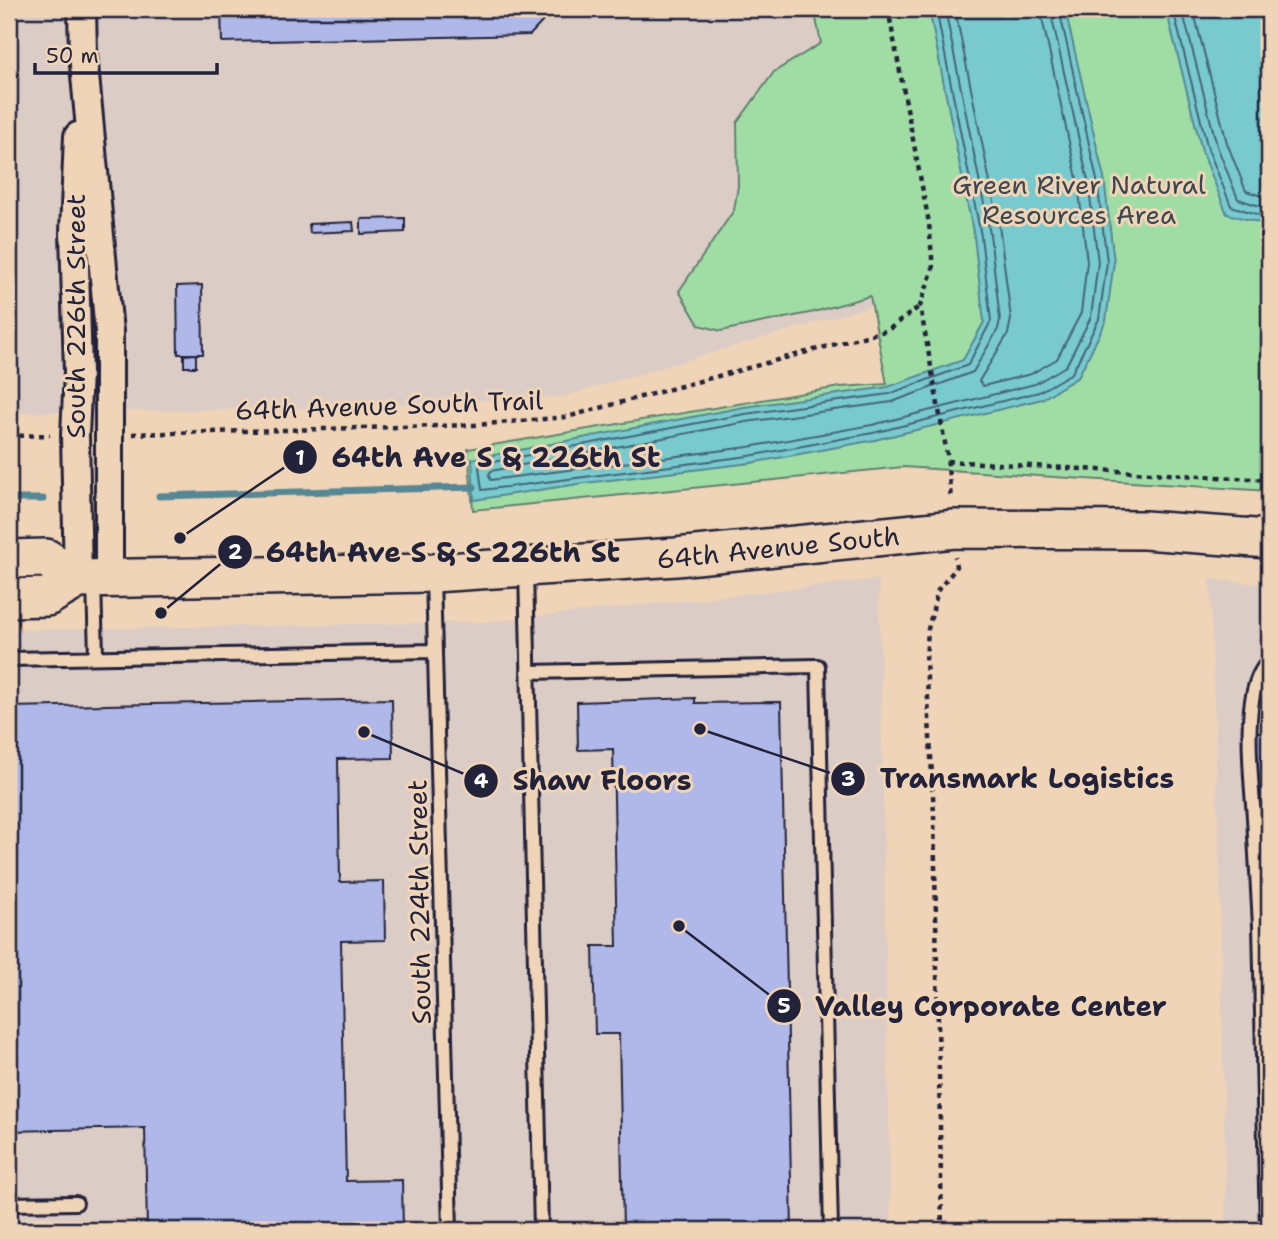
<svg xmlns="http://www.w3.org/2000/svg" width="1278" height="1239" font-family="'Shantell Sans',sans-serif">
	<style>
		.built { fill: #dcccc6 }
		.green { fill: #a0dda4; stroke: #618070; stroke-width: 2 }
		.water { fill: #78cacf; stroke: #568794; stroke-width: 2 }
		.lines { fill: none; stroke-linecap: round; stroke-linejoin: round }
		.shore { stroke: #446576; stroke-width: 2 }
		.stream { stroke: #568794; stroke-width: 7 }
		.building { fill: #afb8e9; stroke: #22223b; stroke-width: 2 }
		.lane-casing { stroke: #22223b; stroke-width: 18 }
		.street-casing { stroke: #22223b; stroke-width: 32 }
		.secondary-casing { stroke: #22223b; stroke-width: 42 }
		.path { stroke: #22223b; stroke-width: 4.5; stroke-dasharray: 5 5; stroke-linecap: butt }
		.lane { stroke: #f0d4b7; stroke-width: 12 }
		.street { stroke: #f0d4b7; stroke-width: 26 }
		.secondary { stroke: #f0d4b7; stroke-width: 37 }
		.labels { text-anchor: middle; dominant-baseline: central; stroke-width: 6; stroke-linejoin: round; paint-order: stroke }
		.park-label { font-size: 26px; fill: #3b4750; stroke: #f0d4b7 }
		.street-label { font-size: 26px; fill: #22223b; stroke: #f0d4b7 }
		.leader { fill: none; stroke: #22223b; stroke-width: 2.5 }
		.callout-dot { fill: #22223b; stroke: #f0d4b7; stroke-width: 2.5 }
		.mark-label { font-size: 21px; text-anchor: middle; font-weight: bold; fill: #fff }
		.callout-label { font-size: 28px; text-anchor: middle; font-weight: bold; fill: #22223b; stroke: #f0d4b7; stroke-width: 6; stroke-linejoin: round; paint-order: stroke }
	</style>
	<rect width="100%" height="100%" fill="#f0d4b7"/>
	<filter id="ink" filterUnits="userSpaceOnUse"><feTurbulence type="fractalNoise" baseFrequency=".0143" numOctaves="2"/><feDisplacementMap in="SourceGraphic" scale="14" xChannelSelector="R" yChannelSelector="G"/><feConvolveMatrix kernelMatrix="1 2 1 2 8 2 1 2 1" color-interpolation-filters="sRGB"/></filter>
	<g filter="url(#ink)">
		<path class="built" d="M9,9H814L872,306L562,397L319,408L9,413Z
			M879,579L891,1230H9V630L486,622Z
			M1210,579L1269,585V1230H1226L1220,882Z"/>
		<path class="green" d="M814,9H1269V491L903,467L473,510L468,449L840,387L887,384L870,296L814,312L721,331L699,325L679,291L734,210L738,186L737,123L774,72L821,43Z"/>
		<path class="water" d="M929,9H1065L1104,178L1114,262L1106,321L1078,377L1042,399L875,440L751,463L585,483L474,500L472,459L744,407L888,387L963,360L984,322L974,237Z
			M1166,9H1269V225L1227,214L1202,151Z"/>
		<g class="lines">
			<path class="shore" d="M936,9L981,236L991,321L968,365L889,394L745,414L482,464L479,467L482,490L749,456L873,433L1039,392L1072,373L1099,319L1107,262L1097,180L1059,9
				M945,9L990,234L1000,320L998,329L973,372L892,402L746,422L491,471L489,474L490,480L748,447L872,425L1035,384L1066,366L1091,317L1098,262L1088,181L1050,9
				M955,9L1000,232L1011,319L1008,334L979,381L983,386L1031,374L1057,359L1081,313L1087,262L1078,183L1040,9
				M1173,9L1208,149L1231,206L1269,218
				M1182,9L1217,146L1238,199L1269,209
				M1193,9L1227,143L1246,191L1269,198"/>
			<path class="stream" d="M159,496L474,487
				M9,499H43"/>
		</g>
		<path class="building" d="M221,9H543V21L530,35L222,42Z
			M405,218V232L361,234V219Z
			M353,222L354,231L310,233L309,224Z
			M202,285L203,354H178L177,286Z
			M196,354V367H184V355Z
			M695,698V703L781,702L792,1230H623L619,1034H595L593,946H617L613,749L578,750L577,702Z
			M392,699L393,758L338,759L340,882L384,881L385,940L341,941L346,1181L402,1180L403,1230H147L145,1128L9,1131V707Z
			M1256,732H1269V785H1257Z"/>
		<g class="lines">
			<defs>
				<path id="lane" d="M526,569L541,1230
					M433,577L450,1230
					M94,582L96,656
					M9,659L435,651
					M528,672L818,666L831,1230
					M1260,926C1258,890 1256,854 1254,818C1252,783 1239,686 1269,662
					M9,1204L76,1203
					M1267,1230L1260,926L1269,925"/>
				<path id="street" d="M82,9L83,54L109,332V578
					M78,136L74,232L78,372L75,435L78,579"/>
				<g id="secondary">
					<path d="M9,559L46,558L78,579"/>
					<path id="s1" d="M9,598L47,597L78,579L433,573L676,557L955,529L1144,530L1269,539"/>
				</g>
			</defs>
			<use href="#lane" class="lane-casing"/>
			<use href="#street" class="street-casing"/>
			<use href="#secondary" class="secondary-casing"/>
			<path class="path" d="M888,9L929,223L933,269L920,306L947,454L951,500
				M132,434L475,425L567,417L888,330L920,306
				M9,436L50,435
				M947,461L1269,480
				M942,1230L934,815L926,660L928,629L938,590L956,568L955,557"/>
			<use href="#lane" class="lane"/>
			<use href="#street" class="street"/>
			<use href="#secondary" class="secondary"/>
		</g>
	</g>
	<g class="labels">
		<g class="park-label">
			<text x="1079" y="184">Green River Natural<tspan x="1079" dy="30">Resources Area</tspan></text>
		</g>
		<g class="street-label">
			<text transform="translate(75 316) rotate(-90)">South 226th Street</text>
			<text transform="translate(389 405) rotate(-2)">64th Avenue South Trail</text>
			<text stroke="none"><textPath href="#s1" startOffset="775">64th Avenue South</textPath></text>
			<text transform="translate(419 902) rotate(-91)">South 224th Street</text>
		</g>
	</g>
	<path class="leader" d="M180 538L300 457M161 613L235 552M700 729L848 779M364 732L481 781M679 926L784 1006"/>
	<g class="callout-dot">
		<circle cx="180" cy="538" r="7"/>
		<circle cx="161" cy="613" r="7"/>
		<circle cx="700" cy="729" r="7"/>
		<circle cx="364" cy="732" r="7"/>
		<circle cx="679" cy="926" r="7"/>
		<circle cx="300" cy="457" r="18"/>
		<circle cx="235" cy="552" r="18"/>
		<circle cx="848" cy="779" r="18"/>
		<circle cx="481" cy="781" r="18"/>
		<circle cx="784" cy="1006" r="18"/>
	</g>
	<g class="mark-label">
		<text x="300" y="465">1</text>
		<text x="235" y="559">2</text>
		<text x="848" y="786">3</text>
		<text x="481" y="788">4</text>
		<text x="784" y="1013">5</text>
	</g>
	<g class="callout-label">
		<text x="496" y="467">64th Ave S &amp; 226th St</text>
		<text x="443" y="562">64th Ave S &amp; S 226th St</text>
		<text x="1027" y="788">Transmark Logistics</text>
		<text x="602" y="790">Shaw Floors</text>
		<text x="991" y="1016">Valley Corporate Center</text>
	</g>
	<rect width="1278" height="1239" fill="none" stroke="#f0d4b7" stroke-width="35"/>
	<rect x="18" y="18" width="1243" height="1204" fill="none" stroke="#22223b" stroke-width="2.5" filter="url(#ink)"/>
	<path d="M35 63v10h182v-10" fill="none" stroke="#22223b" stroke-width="3.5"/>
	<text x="46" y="63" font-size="21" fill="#22223b" stroke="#f0d4b7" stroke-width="5" paint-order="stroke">50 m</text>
</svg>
